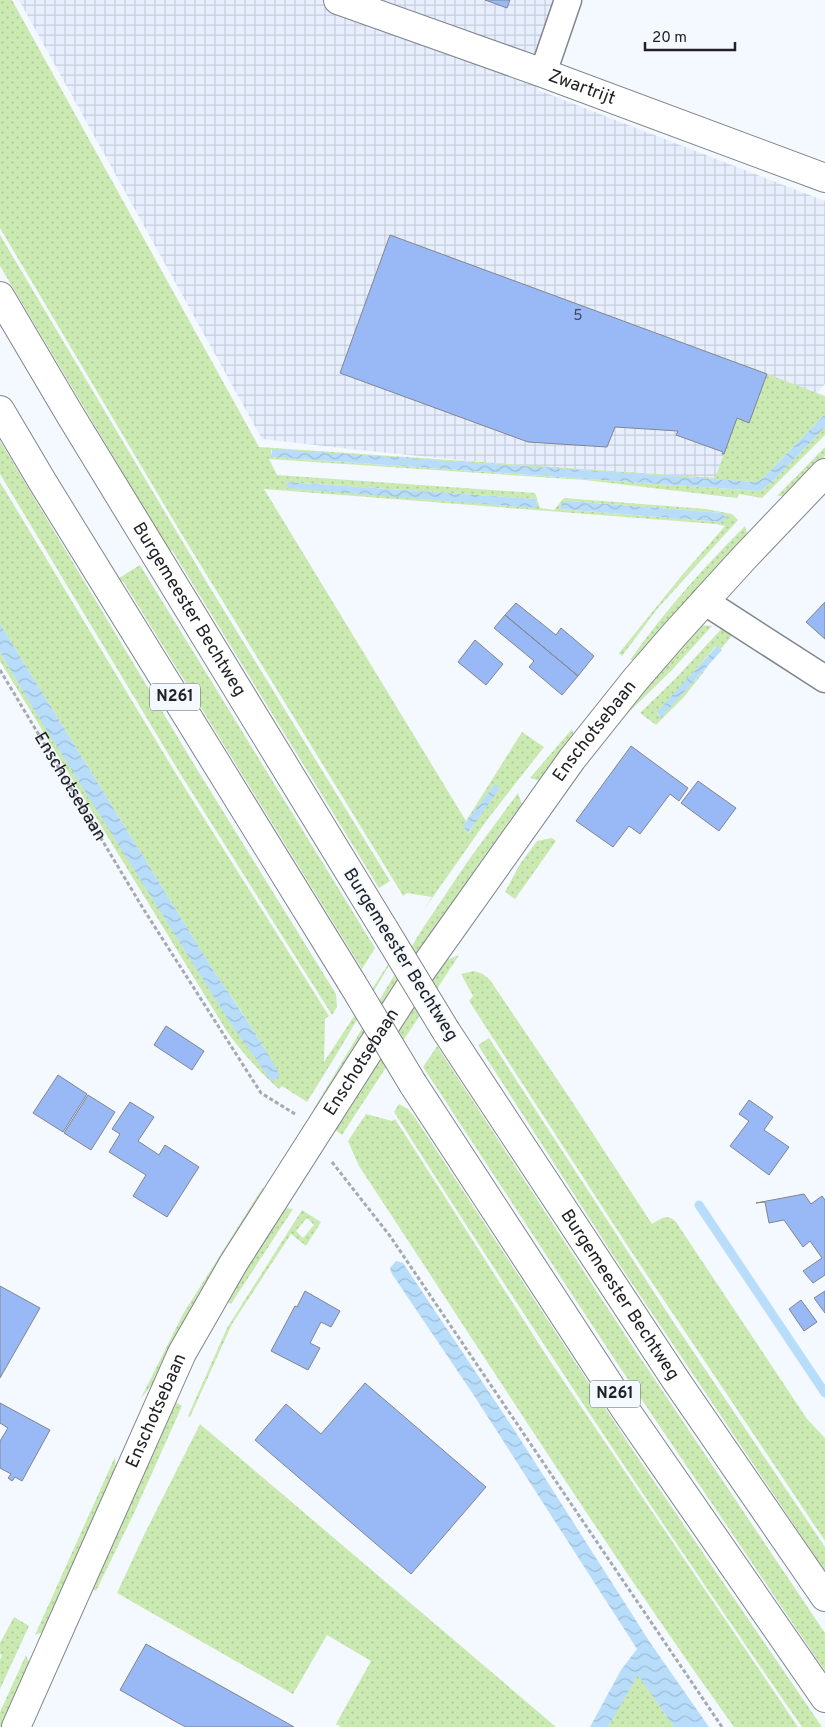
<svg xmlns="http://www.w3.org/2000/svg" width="825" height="1727" font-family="Overpass,sans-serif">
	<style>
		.industrial { fill: url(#industrial-grid) }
		.grass { fill: url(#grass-dots); fill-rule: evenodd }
		.water { fill: url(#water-waves) }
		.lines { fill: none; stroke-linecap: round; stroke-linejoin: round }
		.stream { stroke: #b8ddfa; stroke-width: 9 }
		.building { fill: #99b9f6; stroke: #81858d }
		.street-casing { stroke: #81858d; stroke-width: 29 }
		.secondary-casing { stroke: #81858d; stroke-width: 30 }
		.primary-casing { stroke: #81858d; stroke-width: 30 }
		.path { stroke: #a6aaaf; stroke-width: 3; stroke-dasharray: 4 2.5; stroke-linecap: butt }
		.street { stroke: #fff; stroke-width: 26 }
		.secondary { stroke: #fff; stroke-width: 28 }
		.primary { stroke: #fff; stroke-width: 28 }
		.primary-bridge-casing { stroke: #81858d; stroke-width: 30; stroke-linecap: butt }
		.primary-bridge { stroke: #fff; stroke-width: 28 }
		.labels { text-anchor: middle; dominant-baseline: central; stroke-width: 4.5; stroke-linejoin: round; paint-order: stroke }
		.number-label { font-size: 15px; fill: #3e4859 }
		.shield { fill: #f4f8ff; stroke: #606266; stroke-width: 1 }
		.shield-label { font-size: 16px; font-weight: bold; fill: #202225 }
		.street-label { font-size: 18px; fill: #202225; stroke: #f4f8ff }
	</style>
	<defs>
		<pattern id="industrial-grid" width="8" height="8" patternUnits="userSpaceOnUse" patternTransform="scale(1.25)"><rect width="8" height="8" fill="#e7efff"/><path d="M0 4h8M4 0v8" fill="none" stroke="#c6cdda"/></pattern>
		<pattern id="grass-dots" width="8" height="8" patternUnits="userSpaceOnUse" patternTransform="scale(1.25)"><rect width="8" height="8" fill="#caeab2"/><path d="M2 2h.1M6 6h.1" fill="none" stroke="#adc899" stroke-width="1.8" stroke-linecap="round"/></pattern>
		<pattern id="water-waves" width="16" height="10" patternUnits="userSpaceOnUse" patternTransform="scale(1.25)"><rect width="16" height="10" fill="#b8ddfa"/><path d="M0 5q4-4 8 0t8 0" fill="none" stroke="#9ebdd6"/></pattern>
	</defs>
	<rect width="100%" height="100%" fill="#f4f8ff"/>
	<path class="industrial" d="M19,0H572L538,90L825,201V384L733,487L359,450L262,439Z"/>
	<path class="grass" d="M0,0H12L259,447L715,478L737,418L749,422L767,374L825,396V414L764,477L757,482L271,450V457L760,491L771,483L825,427V435L762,498L739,494L737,498L585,480L269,459L277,475L535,493L540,508L554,510L564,498L706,509L732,514L738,520L658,608L622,656L619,653L683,574L725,526L716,524L264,489L466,821L522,732L544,747L487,820L423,911L432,897L407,893L403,896L402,894L178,528L0,228ZM287,482L536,499L537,500L535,508ZM569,501L722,513L725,518L722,522L560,509L562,503ZM495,784L469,833H468L464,826Z
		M0,235L209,586L390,881L379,888L172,550L170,552L0,266Z
		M0,441L195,766L336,994L337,1007L332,1015L181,775L0,474Z
		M825,447V456L787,496H777Z
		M0,482L178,777L329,1016L325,1019L324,1062L404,940L338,1052L307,1102L282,1086L279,1089C259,1071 241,1052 226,1030L0,661V652C37,715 77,777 116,839C167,921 216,1003 272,1081L265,1049L244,1015L215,973L0,624Z
		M745,526L748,537L637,660H630C664,612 703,568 745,526Z
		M140,565L375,948L362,969L123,581L121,582L119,578Z
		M699,625L712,626L672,670L627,714L624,710Z
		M724,626L734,633L721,649L716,646L657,714L661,717L710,664L684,697L656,725L640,713L676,678Z
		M572,729L574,737L540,781L530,778Z
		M518,793L522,804C449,902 385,1007 318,1109L313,1110L421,931L470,858Z
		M552,838L556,841L515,899L505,892L520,864L537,841Z
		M459,955L342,1135L334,1129L441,962Z
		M474,971L483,974L490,980L567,1094L652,1224C661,1219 667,1213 676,1222L807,1419L825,1438V1541L627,1245L469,1001L473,996L461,974Z
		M489,1038L674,1323L825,1547V1571L613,1255L478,1045Z
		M437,1046L633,1347L825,1633V1671L615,1360L423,1067Z
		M399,1104L408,1109L416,1119L632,1449L822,1727H802C662,1525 526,1320 394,1112Z
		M366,1114L392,1121L395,1119L546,1355L798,1727H734C603,1544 483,1354 359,1166L348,1141Z
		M263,1187L266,1192L161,1374L141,1398L183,1314Z
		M283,1208L293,1209L231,1304L225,1300Z
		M302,1210L321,1222L306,1246L291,1234L232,1324L190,1417L188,1416L227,1328ZM307,1218L314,1225L303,1238L296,1231Z
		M174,1401L182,1406L135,1511L96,1591L90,1588Z
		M200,1424L556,1727H341L336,1724L371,1661L327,1635L293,1694L117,1593L145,1533Z
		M115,1457L116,1470L44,1632L35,1635Z
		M14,1617L29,1626L0,1689V1660L2,1655L0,1654V1643Z
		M26,1655L30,1665L2,1727H0V1712Z
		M638,1674L674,1727H608Z"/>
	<path class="water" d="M825,414V427L771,483L760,491L271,457L272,449L757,482L764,477Z
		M287,482L537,499L536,508L286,488Z
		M569,501L722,513L726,518L722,522L560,509L562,503Z
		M0,624L215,973C238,1006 260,1039 280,1075L272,1082L231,1024L39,718L0,652Z
		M717,646L722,650L661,718L657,712Z
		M495,784L500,788L468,833L463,826Z
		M396,1261L403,1263L513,1428L651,1644L709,1727H674L638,1675L608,1727H590L621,1670L637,1649L473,1394L392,1274L390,1268Z"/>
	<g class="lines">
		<path class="stream" d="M699,1205L825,1393"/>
	</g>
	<path class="building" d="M485,0H510L507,8Z
		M390,235L767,374L749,423L737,418L724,454H722L723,452L676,435L678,431L615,427L607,447L528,442L340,373Z
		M825,602V639L806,622Z
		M516,603L556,635L561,628L594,656L578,676L505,615Z
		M505,615L578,676L562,695L529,667L534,661L494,628Z
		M475,640L503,664L486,685L458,662Z
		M631,746L688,788L679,801L670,794L640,834L629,826L613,847L576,821Z
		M698,781L736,808L719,831L681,803Z
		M166,1026L204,1051L192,1070L154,1045Z
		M58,1075L87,1094L63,1132L33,1113Z
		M88,1095L115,1112L91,1150L64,1133Z
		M749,1100L773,1117L764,1130L789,1147L769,1175L730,1146L749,1121L739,1114Z
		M130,1102L154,1117L138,1141L159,1155L165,1145L199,1167L167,1217L133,1196L146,1175L109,1152L120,1134L112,1129Z
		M804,1194L811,1204L822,1196L825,1200V1275L813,1283L803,1271L822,1258L810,1241L803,1247L784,1220L769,1223L765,1202L756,1203Z
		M0,1286L40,1308L0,1378Z
		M305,1291L340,1311L331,1327L321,1322L310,1343L320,1348L308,1370L271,1351L295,1306L297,1307Z
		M825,1291V1313L814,1298Z
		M801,1300L817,1322L804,1331L789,1309Z
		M365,1383L486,1487L411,1574L255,1440L286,1404L321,1434Z
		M0,1403L50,1430L22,1481L15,1477L12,1481L8,1478L11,1474L0,1468V1441L8,1428L0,1423Z
		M146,1644L280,1719L294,1727H186L178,1723L120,1690Z"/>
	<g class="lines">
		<defs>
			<path id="street" d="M543,73L568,0
				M704,601L825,679"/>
			<g id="secondary">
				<path id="s2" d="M338,0L543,73L825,178"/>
				<path id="s3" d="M16,1727L182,1353L233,1264L365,1057L410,987L572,759L635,680L674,635L743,559L825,473"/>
			</g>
			<g id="primary">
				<path id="s4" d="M0,296L69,413L384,929"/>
				<path d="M0,410L42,481L352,983"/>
				<path id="s5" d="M446,1031L677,1382L825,1597"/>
				<path d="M413,1084L627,1412L825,1698"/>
			</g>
		</defs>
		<use href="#street" class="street-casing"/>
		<use href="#secondary" class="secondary-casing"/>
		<use href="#primary" class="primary-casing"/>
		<g class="path">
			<path id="s1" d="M0,670L144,910L261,1093L295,1114"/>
			<path d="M332,1162L390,1236L722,1727"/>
		</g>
		<use href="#street" class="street"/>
		<use href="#secondary" class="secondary"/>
		<use href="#primary" class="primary"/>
		<defs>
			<path id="primary-bridge" d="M384,929L446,1031
				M352,983L413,1084"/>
		</defs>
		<use href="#primary-bridge" class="primary-bridge-casing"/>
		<use href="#primary-bridge" class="primary-bridge"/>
	</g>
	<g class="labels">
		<g class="number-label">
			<text x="578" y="316">5</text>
		</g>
		<g class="shield">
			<rect x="150" y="683.5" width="50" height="27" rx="4"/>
			<rect x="590" y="1380.5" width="50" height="27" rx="4"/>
		</g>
		<g class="shield-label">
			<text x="175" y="697">N261</text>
			<text x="615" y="1394">N261</text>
		</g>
		<g class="street-label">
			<text stroke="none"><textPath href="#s2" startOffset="259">Zwartrijt</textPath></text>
			<text stroke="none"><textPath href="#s4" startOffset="366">Burgemeester Bechtweg</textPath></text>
			<text stroke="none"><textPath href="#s3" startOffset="1156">Enschotsebaan</textPath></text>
			<text stroke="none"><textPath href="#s1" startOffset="136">Enschotsebaan</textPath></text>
			<text transform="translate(400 955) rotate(58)">Burgemeester Bechtweg</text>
			<text stroke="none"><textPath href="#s3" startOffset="751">Enschotsebaan</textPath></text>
			<text stroke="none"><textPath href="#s5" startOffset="316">Burgemeester Bechtweg</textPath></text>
			<text stroke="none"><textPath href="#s3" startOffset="346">Enschotsebaan</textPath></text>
		</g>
	</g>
	<path d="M645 42v8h90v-8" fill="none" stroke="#202225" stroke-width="2.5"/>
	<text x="652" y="42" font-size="15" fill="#202225" stroke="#f4f8ff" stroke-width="4" paint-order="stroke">20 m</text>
</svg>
